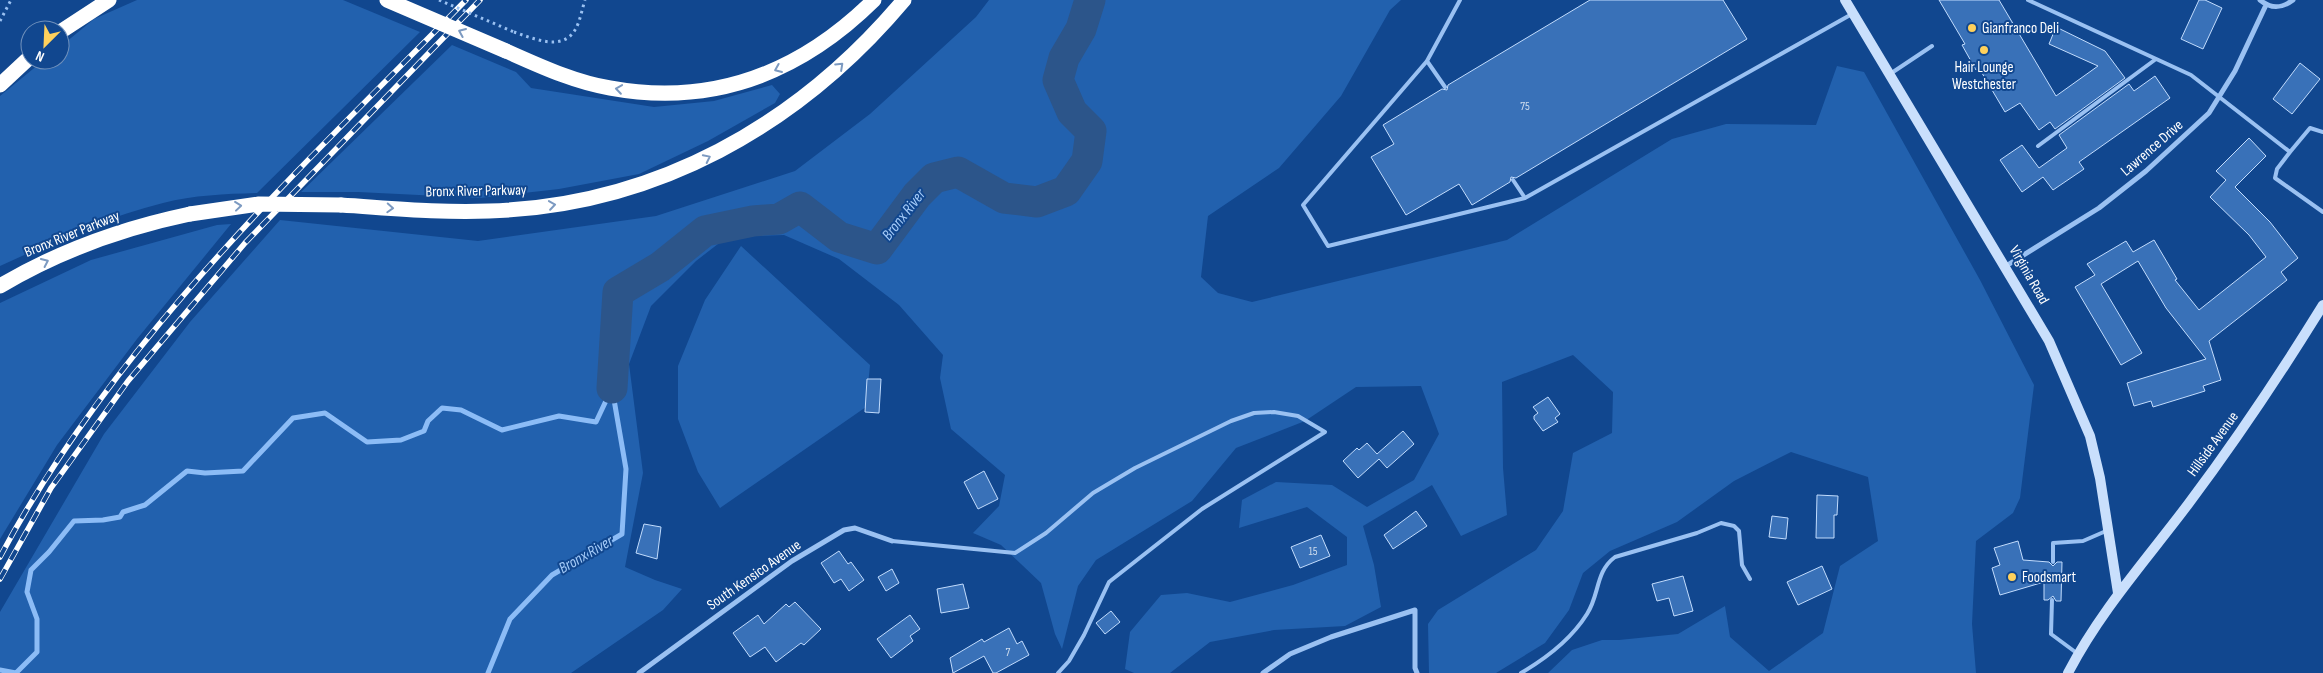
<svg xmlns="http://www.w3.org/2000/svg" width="2323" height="673" font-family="'Sofia Sans Condensed',sans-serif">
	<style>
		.green { fill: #2261ae }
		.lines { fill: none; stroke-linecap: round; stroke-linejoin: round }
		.stream { stroke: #8cbcf6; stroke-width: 5 }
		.river { stroke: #2c558a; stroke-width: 31 }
		.building { fill: #3971b8; stroke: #c2dcfd }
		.path { stroke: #9ac1f2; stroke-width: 3; stroke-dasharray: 2.5 4; stroke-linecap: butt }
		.lane { stroke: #9ac1f2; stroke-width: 4 }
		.street { stroke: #9ac1f2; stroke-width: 5 }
		.secondary { stroke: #c9dffc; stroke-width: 10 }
		.highway { stroke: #fff; stroke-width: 15 }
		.rail-casing { stroke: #fff; stroke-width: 5.5 }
		.rail { stroke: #11478f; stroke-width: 4; stroke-dasharray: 11; stroke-linecap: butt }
		.path-bridge { stroke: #9ac1f2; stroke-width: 3; stroke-dasharray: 2.5 4; stroke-linecap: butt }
		.highway-bridge { stroke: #fff; stroke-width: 15 }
		.oneway { stroke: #7c9ac1 }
		.poi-dot { fill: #ffd15c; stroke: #11478f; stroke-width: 2 }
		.labels { text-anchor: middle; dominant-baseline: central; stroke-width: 4; stroke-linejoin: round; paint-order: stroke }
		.number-label { font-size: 12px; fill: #cedced }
		.poi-label { font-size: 15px; fill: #fff; stroke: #11478f; text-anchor: start }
		.street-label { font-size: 15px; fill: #fff; stroke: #11478f }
		.water-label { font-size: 16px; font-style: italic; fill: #a6ccf9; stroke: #11478f }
	</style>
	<rect width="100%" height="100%" fill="#11478f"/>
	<path class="green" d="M137,0H343L420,32L257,193C226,194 194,195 163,203C106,217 53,242 0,266V96L44,60H60V47L94,19Z
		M989,0H1401L1390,10L1341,96L1279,168L1208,216L1201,277L1218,293L1252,302L1507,240L1672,139L1726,124L1816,125L1837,66L1864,72L1980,280L2034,385L2020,498L2013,513L1976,541L1972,624L1976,673H1548L1572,650L1602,640H1619L1678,634L1725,606L1730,637L1769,671L1823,633L1840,566L1878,541L1868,477L1791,452L1734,481L1677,522L1610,551L1583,573L1569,610L1545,643L1496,673H1429L1428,624L1438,610L1536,550L1563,511L1573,453L1612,433L1613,392L1573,355L1502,382L1503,468L1507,515L1461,536L1432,485L1363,526L1374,565L1381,607L1345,626L1274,630L1210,642L1170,673H1134L1125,669L1130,632L1161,595L1187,593L1230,602L1293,585L1347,565V537L1307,507L1239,528L1242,500L1276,482L1332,485L1367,507L1414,480L1439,434L1421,386L1356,387L1305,421L1236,448L1192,501L1096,560L1078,586L1062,649L1055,634L1041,583L1001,545L973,533L999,506L1005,475L951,429L940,378L943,355L899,305L839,259L784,235L727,237L696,261L651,306L629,364L643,473L625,567L655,580L682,589L663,610L571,673H0V612L104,434L190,322L280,220L478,241L656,216L795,171L870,114L976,17Z
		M452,45L516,72L531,88L654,107L714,101L772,85L780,94L775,103L708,141L639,174L559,189L480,198L358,192H301Z
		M231,224L137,339L57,445L0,539V303L91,260L217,225Z
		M741,246L870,365L866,407L720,508L698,472L678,419V366L705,300Z"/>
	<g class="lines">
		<path class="stream" d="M0,670L16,673L37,652V619L27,592L31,570L49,552L74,521L103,520L120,517L123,512L145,505L187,471L205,473L243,471L293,418L325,413L367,442L401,440L424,431L428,421L442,408L461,410L502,430L559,416L596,422L612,388
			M488,673L510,619L552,575L622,534L626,469L612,388"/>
		<path class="river" d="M612,388L618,292L660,267L705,231L753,221L779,219L800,207L839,237L877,249L917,195L934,178L958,172L1004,198L1037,202L1066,191L1087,161L1091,131L1072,112L1058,80L1064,58L1081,29L1090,0"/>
	</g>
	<path class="building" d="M1590,0H1723L1747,39L1516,178L1511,177L1510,182L1472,205L1459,184L1406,215L1371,157L1394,144L1383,125L1442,89L1447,90L1448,85Z
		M1939,0H1999L2056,96L2098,66L2049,44L2056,27L2105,51L2125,78L2055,129L2050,122L2039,130L2020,103L2005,112L1979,68L1976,70L1962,45L1965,44Z
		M2199,0H2205L2222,8L2203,49L2181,39Z
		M2300,63L2320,79L2292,114L2273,99Z
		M2155,76L2170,98L2079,162L2084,169L2053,190L2043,177L2022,192L2000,160L2022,145L2039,168L2067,148L2059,135L2129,84L2134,91Z
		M2249,138L2266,156L2235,187L2270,222L2298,258L2281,272L2287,280L2209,341L2221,380L2203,386L2205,391L2153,407L2151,401L2134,406L2127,383L2206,359L2166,308L2138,261L2101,284L2142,353L2121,365L2075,287L2095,275L2087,264L2126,241L2133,252L2154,240L2177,279L2175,280L2199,310L2266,257L2249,235L2210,197L2226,180L2216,171Z
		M867,379H881L879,413L865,412Z
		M1548,397L1560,414L1555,418L1558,422L1543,431L1534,419V416L1538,413L1533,407Z
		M1403,431L1414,444L1387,468L1379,459L1358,478L1343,461L1357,448L1359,450L1367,443L1377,454Z
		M984,471L998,499L978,509L964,482Z
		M1817,495L1838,496L1837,515H1834V538H1816Z
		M1416,511L1427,526L1393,549L1384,535Z
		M1772,516L1788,518L1786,539L1769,537Z
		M644,524L661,527L657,559L636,553Z
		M1321,535L1330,556L1300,568L1291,547Z
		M2018,541L2023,560L2049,562L2053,566L2057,562H2062L2061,601H2056L2053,596L2048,600H2044V582L2000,595L1992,568L2000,565L1994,548Z
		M839,551L848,564L851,562L864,580L849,591L841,579L834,583L821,563Z
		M1822,566L1832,589L1798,605L1787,582Z
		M892,569L899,583L886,591L878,577Z
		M1683,576L1693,611L1674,616L1669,598L1657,601L1652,584Z
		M963,584L969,608L941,613L937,589Z
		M795,602L821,629L804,645L801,643L776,662L765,647L750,657L733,633L758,615L764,624L786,604L789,607Z
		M1111,611L1120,622L1105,634L1096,623Z
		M910,615L920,629L910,636L913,641L891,658L877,639Z
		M1009,628L1017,644L1022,641L1029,655L996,673H993L984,656L953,673L950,658L982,639L984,642Z"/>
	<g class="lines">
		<path class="path" d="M0,21L11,0
			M514,32C532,38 562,52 575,30C580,22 582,9 585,0"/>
		<path class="lane" d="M1460,0L1427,61L1303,205L1328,246L1525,198L1852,14
			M2028,0L2191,75L2290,152L2277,169L2275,178L2323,212
			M1427,61L1445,87
			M1890,74L1932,46
			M2038,146L2156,59
			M2290,152L2310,128L2323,132
			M1513,180L1525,198
			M892,541L1015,553L1046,533L1093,493L1135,468L1231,421L1254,413L1274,412L1298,416L1325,432L1202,509L1109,582L1084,635L1069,661L1058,673
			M2053,562V543L2083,541L2106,531
			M2052,600L2051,634L2078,654
			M1521,673C1545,659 1572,638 1587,614C1600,594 1595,572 1615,557L1697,533L1721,523L1734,526L1739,531L1742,565L1750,579"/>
		<path class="street" d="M2260,0C2271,9 2281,9 2293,0
			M2006,266L2099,208L2146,171L2209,113L2235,71L2266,5
			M639,673L792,561L844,530L855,528L892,541
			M1263,673L1290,654L1331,637L1415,610V668L1417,673"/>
		<path class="secondary" d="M1845,0L2049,341L2090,436L2100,478L2118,593
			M2068,673C2100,611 2147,559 2189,503C2237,439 2281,373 2323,305"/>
		<path class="highway" d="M60,32L109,0
			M506,51C540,66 574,82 610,88C714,107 801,72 874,0
			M0,85L30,57
			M341,205C390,208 440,213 489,211C655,206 798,126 904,0
			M0,286C59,251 123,228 190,214"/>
		<defs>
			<path id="rail" d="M0,557C114,342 297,172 466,0
				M0,579L51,488L128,381L245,243L480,0"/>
		</defs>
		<use href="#rail" class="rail-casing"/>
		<use href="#rail" class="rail"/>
		<path class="path-bridge" d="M439,0L514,32"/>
		<path class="highway-bridge" d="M387,0L506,51
			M190,214L259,204L341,205"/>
	</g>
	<defs><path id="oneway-chevron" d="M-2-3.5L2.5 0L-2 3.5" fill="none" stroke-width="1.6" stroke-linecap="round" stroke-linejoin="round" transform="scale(1.25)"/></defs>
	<g class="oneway">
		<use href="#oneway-chevron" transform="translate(462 32) rotate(-157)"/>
		<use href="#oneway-chevron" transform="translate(840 66) rotate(-43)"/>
		<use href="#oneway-chevron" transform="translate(778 69) rotate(157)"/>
		<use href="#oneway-chevron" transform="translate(619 89) rotate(-172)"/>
		<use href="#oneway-chevron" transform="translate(707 158) rotate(-26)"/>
		<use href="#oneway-chevron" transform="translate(552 205) rotate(-8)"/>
		<use href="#oneway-chevron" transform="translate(238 206) rotate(-6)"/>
		<use href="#oneway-chevron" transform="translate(390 208) rotate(3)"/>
		<use href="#oneway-chevron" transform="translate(45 262) rotate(-25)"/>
	</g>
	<g class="poi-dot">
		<circle cx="1972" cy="28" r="5"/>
		<circle cx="1984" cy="50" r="5"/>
		<circle cx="2012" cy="577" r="5"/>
	</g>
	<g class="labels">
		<g class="number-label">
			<text x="1525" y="106">75</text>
			<text x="1313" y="551">15</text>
			<text x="1008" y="652">7</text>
		</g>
		<g class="poi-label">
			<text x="1982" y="28">Gianfranco Deli</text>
			<text x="1984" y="67" text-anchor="middle">Hair Lounge<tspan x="1984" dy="17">Westchester</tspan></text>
			<text x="2022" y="577">Foodsmart</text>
		</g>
		<g class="street-label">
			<text transform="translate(2152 148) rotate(-41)">Lawrence Drive</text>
			<text transform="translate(476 191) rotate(-1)">Bronx River Parkway</text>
			<text transform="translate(72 234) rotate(-22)">Bronx River Parkway</text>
			<text transform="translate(2029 275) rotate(60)">Virginia Road</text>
			<text transform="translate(2213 444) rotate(-54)">Hillside Avenue</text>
			<text transform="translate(754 575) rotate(-35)">South Kensico Avenue</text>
		</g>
		<g class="water-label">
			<text transform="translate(904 215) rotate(-52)">Bronx River</text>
			<text transform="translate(586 555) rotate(-30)">Bronx River</text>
		</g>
	</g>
	<g transform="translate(45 45) rotate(204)"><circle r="24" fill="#11478f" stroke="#7091bc"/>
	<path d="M0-4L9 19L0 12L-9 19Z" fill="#ffd15c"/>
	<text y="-8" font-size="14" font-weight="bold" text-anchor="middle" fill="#ffffff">N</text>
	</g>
</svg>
